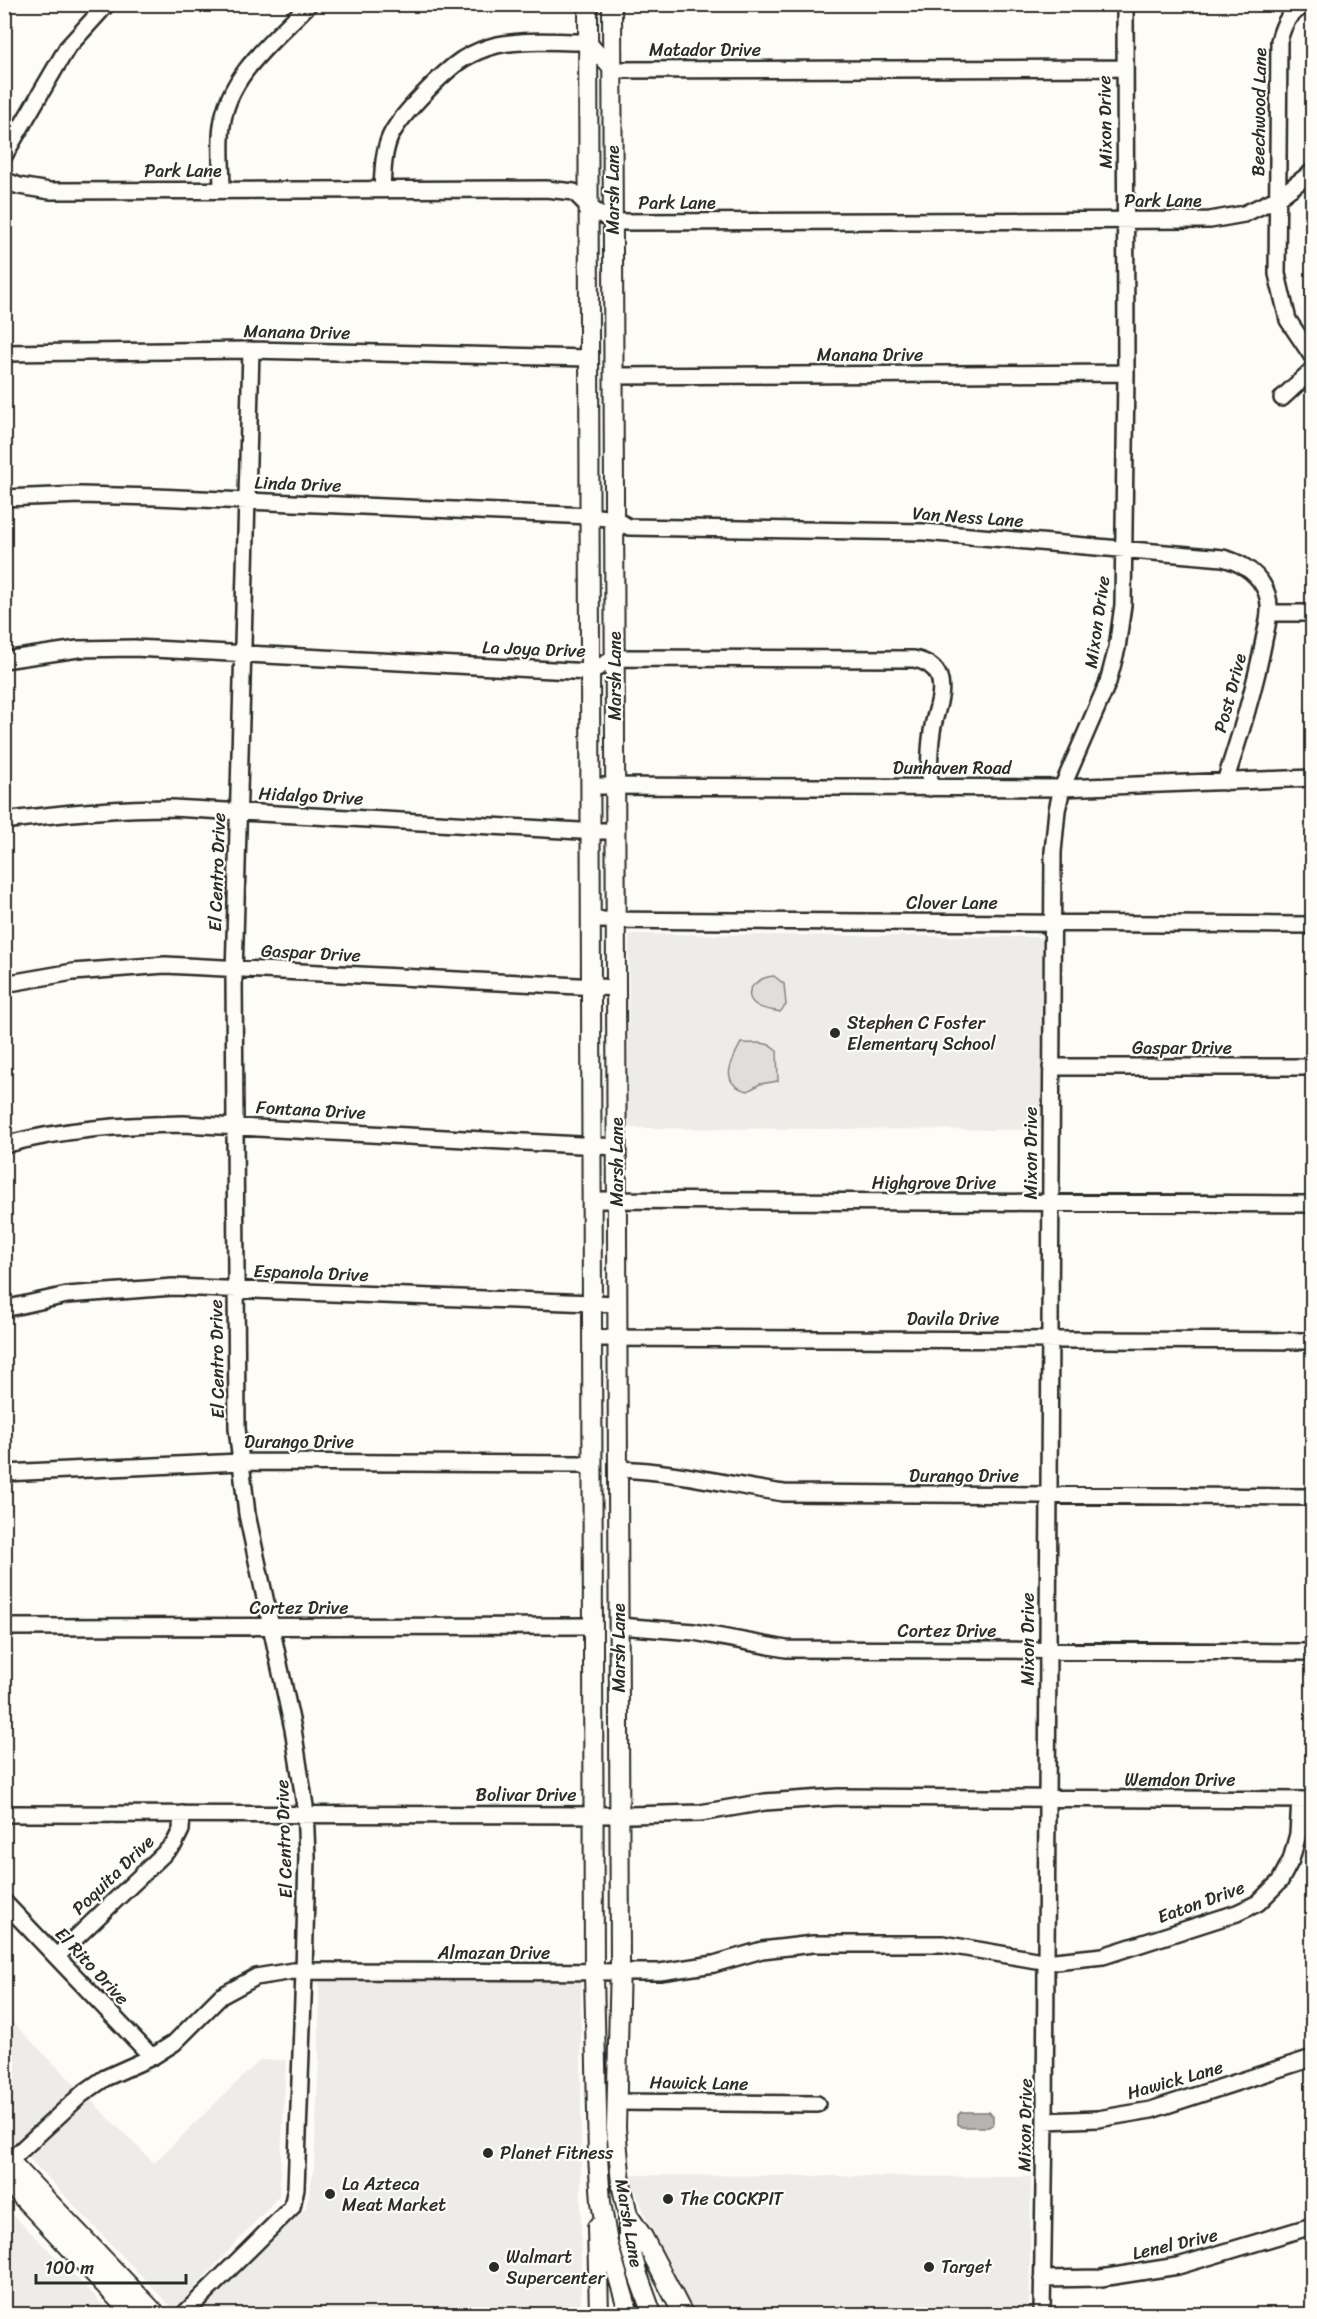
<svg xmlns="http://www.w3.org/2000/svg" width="1317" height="2319" font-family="Sriracha,sans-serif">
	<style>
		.built { fill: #edece8 }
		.green { fill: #dfdeda; stroke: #858482; stroke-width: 1.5 }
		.water { fill: #b5b4b1; stroke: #7e7d7b; stroke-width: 1.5 }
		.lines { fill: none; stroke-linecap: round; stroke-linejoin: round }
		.minor-casing { stroke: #2b2b2b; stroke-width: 20 }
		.major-casing { stroke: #2b2b2b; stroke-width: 22 }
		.minor { stroke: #fdfcf7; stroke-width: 15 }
		.major { stroke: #fdfcf7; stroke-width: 18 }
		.poi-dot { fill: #2b2b2b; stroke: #fdfcf7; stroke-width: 2 }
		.labels { text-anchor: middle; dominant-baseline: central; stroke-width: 4.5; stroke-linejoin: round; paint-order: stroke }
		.street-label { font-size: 18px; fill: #2b2b2b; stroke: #fdfcf7 }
		.poi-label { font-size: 18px; fill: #2b2b2b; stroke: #fdfcf7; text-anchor: start }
	</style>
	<rect width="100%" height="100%" fill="#fdfcf7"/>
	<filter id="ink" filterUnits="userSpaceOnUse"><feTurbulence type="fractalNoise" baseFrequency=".0167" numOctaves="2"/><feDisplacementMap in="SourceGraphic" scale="12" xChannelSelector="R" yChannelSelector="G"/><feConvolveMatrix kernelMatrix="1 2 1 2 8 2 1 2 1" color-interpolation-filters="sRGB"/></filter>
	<g filter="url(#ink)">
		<path class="built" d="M629,934L1042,937V1130L628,1128Z
			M319,1980L581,1981V2314H197L306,2208L314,2169L319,2060Z
			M4,2014L154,2163L260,2060H286L279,2196L174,2310L5,2133Z
			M629,2175L1031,2177L1029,2314H695L660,2252Z
			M4,2206L79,2280L112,2314H5Z"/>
		<path class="green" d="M774,976L784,984L786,1005L780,1012C772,1010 763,1010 756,1005C739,992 759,976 774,976Z
			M741,1043C753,1044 770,1040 777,1051L778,1081L760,1084L748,1091C718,1084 731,1061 741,1043Z"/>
		<path class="water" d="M961,2112H989L993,2116V2124L989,2127H961L958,2124V2115Z"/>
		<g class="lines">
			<defs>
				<path id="minor" d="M1308,4C1289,12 1284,22 1279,41L1277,274L1288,320L1312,356
					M4,156L67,48L107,4
					M4,180L19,186L50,191L546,189L574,192L589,207L613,222L1210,220L1244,214L1278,198L1312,172
					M382,189C383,172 383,151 391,135C401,115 444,71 463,59C473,53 485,48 497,45C526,39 558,42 588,42L613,70L1124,68
					M222,190C222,169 219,147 222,126C228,74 275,40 309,4
					M4,353L251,350L589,358
					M614,376L1126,373
					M1282,398L1312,370
					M4,498L80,495L156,497L590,516L614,519L629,527L924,532L1223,558C1242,563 1260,574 1267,594C1272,609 1267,625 1264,640C1255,688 1240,735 1225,782
					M1269,613H1312
					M4,660L78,649L134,648L590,672L615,658L914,659C924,661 935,666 939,677C945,695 934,714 932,732C929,751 929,768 930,788
					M591,786L1062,788L1312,778
					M4,821C63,813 113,808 172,808L580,831H616
					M591,920L1312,925
					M4,984L73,972L165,965L617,988
					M1051,1067H1312
					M4,1145C63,1129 123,1125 183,1124L617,1147
					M592,1200L1312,1204
					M4,1309L67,1295L173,1287L618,1304
					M593,1338L1312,1341
					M618,1469C675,1471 729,1485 784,1493L1312,1497
					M4,1473L240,1462L579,1464L593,1468
					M619,1626L694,1632L786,1649L1312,1652
					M4,1627L593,1626
					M4,1814L630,1815L700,1813L765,1802L838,1797L1312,1800
					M4,1902L152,2057
					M57,1956L174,1844L181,1830L182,1814
					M617,2102L817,2104
					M1045,2121L1098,2119L1151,2110L1312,2058
					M4,2166L82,2094L105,2078L152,2057L174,2043L221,1996L256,1977L293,1971L660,1972L714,1964L762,1950L813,1944H943L1036,1960L1055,1961L1103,1956L1237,1913L1258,1903L1280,1881L1291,1860L1298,1834L1300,1800
					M1042,2279L1101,2278L1178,2266L1312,2226
					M184,2314L292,2207L296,2188L304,1972L307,1857L305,1806L293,1729L247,1514L237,1428L234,976L251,350
					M1042,2314L1045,2121L1053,852L1057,810L1062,788L1108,682L1117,648L1123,605L1126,373L1125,4"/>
				<path id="major" d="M588,4L594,1973L598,2157L601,2202L608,2243L629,2314
					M612,4L620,1963L616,2128L621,2183L628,2215V2241L638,2275L652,2314
					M4,2155L156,2314
					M4,2178L132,2314
					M628,2215L643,2237L683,2314
					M597,2227L599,2314"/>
			</defs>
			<use href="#minor" class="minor-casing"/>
			<use href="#major" class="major-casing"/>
			<use href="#minor" class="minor"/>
			<use href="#major" class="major"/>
		</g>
	</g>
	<g class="poi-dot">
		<circle cx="835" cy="1033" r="6"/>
		<circle cx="488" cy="2153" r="6"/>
		<circle cx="330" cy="2194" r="6"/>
		<circle cx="668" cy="2199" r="6"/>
		<circle cx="494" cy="2267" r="6"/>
		<circle cx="929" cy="2267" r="6"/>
	</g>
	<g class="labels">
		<g class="street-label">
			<text x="705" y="50">Matador Drive</text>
			<text transform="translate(1259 112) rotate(-89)">Beechwood Lane</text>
			<text transform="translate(1105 122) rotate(-91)">Mixon Drive</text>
			<text x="183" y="171">Park Lane</text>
			<text transform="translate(613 190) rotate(-90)">Marsh Lane</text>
			<text x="1163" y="201">Park Lane</text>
			<text x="677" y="203">Park Lane</text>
			<text transform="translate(297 332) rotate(1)">Manana Drive</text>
			<text x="870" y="355">Manana Drive</text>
			<text transform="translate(298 484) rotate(2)">Linda Drive</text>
			<text transform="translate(968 517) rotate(4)">Van Ness Lane</text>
			<text transform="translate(1097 622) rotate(-82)">Mixon Drive</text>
			<text transform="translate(534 649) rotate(2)">La Joya Drive</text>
			<text transform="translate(615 676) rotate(-90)">Marsh Lane</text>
			<text transform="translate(1230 693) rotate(-75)">Post Drive</text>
			<text x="952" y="768">Dunhaven Road</text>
			<text transform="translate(311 796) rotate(3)">Hidalgo Drive</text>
			<text transform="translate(217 872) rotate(-88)">El Centro Drive</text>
			<text x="952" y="903">Clover Lane</text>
			<text transform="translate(311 953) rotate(3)">Gaspar Drive</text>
			<text x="1182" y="1048">Gaspar Drive</text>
			<text transform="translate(311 1110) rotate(3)">Fontana Drive</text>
			<text transform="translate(1031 1153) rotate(-90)">Mixon Drive</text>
			<text transform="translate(617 1162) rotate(-90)">Marsh Lane</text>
			<text x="934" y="1183">Highgrove Drive</text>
			<text transform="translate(311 1273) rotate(2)">Espanola Drive</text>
			<text x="953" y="1319">Davila Drive</text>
			<text transform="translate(217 1359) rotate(-91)">El Centro Drive</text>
			<text x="299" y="1442">Durango Drive</text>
			<text x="964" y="1476">Durango Drive</text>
			<text x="299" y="1608">Cortez Drive</text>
			<text x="947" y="1631">Cortez Drive</text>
			<text transform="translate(1028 1639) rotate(-90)">Mixon Drive</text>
			<text transform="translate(619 1648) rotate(-90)">Marsh Lane</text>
			<text x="1180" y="1780">Wemdon Drive</text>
			<text x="526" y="1795">Bolivar Drive</text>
			<text transform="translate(284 1839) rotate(-92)">El Centro Drive</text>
			<text transform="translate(113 1875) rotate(-44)">Poquita Drive</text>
			<text transform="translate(1201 1902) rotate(-20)">Eaton Drive</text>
			<text x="494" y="1953">Almazan Drive</text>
			<text transform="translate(92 1966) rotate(47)">El Rito Drive</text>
			<text transform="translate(1175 2080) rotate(-16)">Hawick Lane</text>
			<text transform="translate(699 2083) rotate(1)">Hawick Lane</text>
			<text transform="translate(1025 2125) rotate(-89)">Mixon Drive</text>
			<text transform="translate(629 2223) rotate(80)">Marsh Lane</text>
			<text transform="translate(1175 2244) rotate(-13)">Lenel Drive</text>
		</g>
		<g class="poi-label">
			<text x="847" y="1023">Stephen C Foster<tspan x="847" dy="21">Elementary School</tspan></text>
			<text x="500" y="2153">Planet Fitness</text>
			<text x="342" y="2184">La Azteca<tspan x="342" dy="21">Meat Market</tspan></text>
			<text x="680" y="2199">The COCKPIT</text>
			<text x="506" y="2257">Walmart<tspan x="506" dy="21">Supercenter</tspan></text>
			<text x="941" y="2267">Target</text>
		</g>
	</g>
	<rect width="1317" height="2319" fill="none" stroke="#fdfcf7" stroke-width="24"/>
	<rect x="12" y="12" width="1293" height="2295" fill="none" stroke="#2b2b2b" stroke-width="2" filter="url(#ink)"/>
	<path d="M36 2274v9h150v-9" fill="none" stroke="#2b2b2b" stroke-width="3"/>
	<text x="45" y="2274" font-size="18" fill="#2b2b2b" stroke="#fdfcf7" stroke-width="4.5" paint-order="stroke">100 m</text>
</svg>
